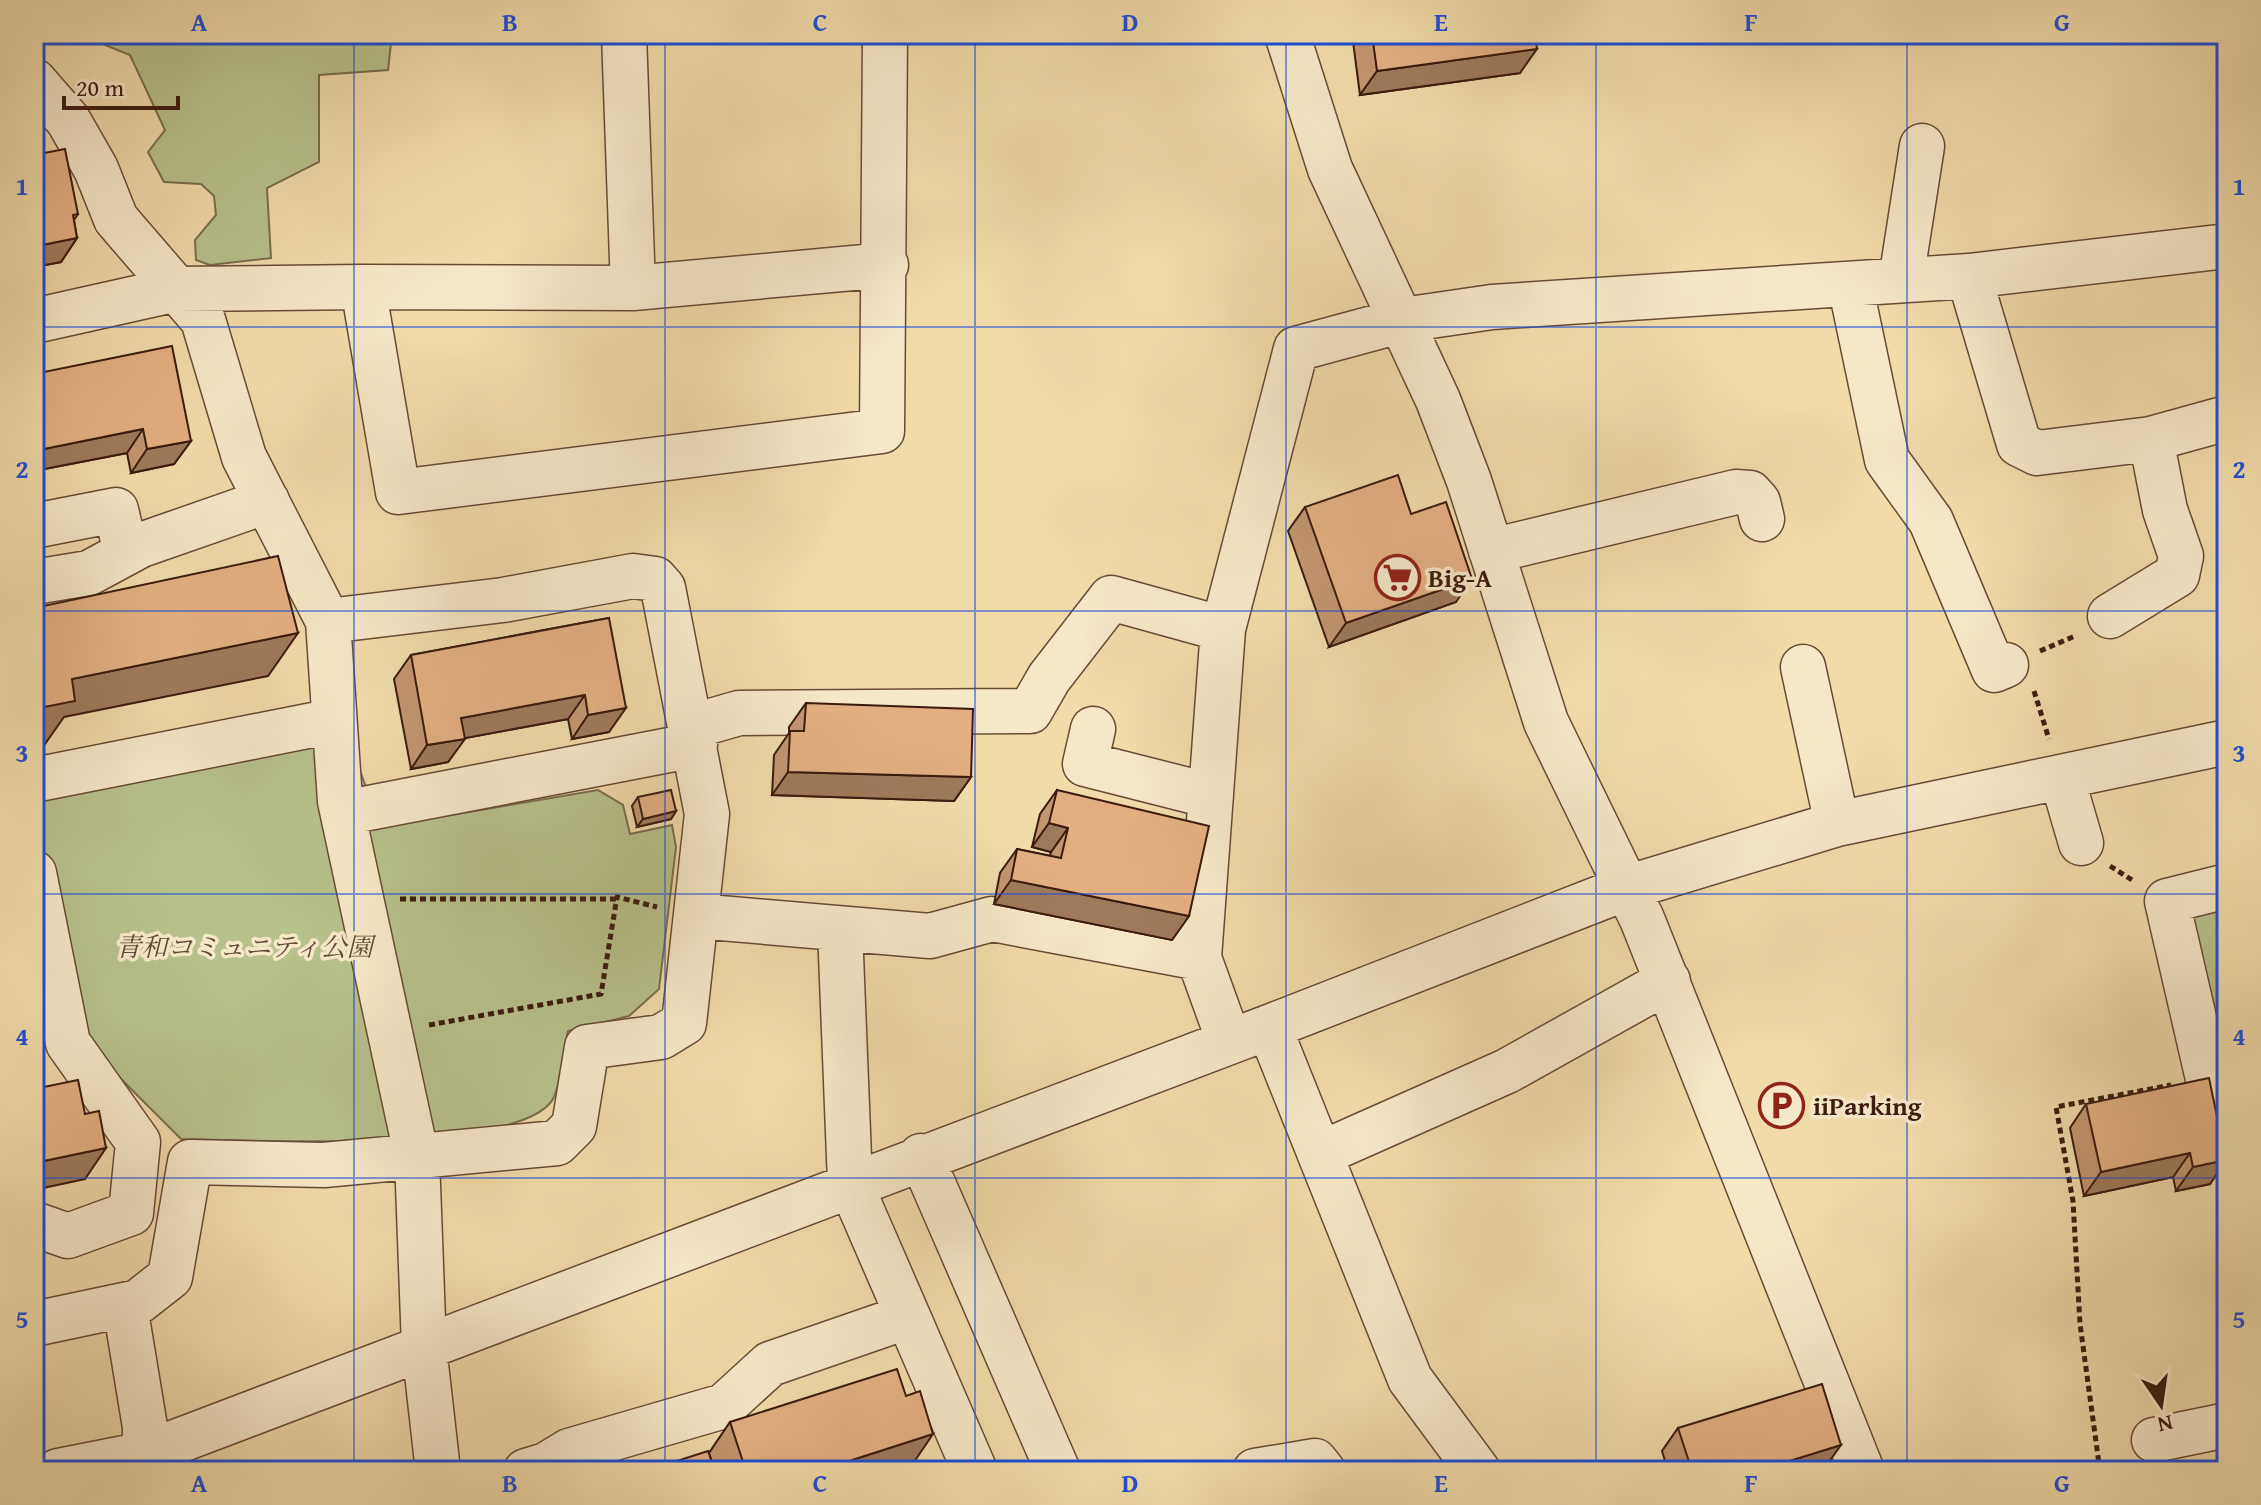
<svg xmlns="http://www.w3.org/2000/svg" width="2261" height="1505" font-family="'Gentium Book Plus','Noto Serif JP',serif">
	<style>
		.park { fill: #b7c18a; stroke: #796e4c; stroke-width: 2 }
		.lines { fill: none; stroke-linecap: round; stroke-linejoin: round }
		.minor-casing { stroke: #684b35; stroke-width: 47 }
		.path { stroke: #3b1b0e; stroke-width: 5; stroke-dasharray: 6 4; stroke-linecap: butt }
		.minor { stroke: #f5e8c7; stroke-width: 44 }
		.wall { fill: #c3966f; stroke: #3b1b0e; stroke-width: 2 }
		.shaded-wall { fill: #9f7a5a; stroke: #3b1b0e; stroke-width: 2 }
		.building { fill: #e3af81; stroke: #3b1b0e; stroke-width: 2 }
		.grid { fill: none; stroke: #1d4ed8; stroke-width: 2; stroke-opacity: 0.55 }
		.labels { text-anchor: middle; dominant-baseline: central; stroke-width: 7; stroke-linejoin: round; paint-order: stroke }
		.poi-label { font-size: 26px; font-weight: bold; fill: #3b1b0e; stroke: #f5e8c7; text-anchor: start }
		.park-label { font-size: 26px; font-style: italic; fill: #604d33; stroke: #f5e8c7 }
		.neatline { fill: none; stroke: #1d4ed8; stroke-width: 3 }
		.grid-label { font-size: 26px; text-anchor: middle; font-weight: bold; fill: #1d4ed8 }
	</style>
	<rect width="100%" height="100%" fill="#f0dba9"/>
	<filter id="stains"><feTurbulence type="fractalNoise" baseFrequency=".0025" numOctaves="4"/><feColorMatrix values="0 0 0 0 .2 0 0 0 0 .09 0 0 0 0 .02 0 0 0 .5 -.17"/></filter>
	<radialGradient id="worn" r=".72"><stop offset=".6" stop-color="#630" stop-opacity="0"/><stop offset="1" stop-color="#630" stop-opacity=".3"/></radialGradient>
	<path class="park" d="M95,34H392L388,70L319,75V162L267,188L271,258L210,265L196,260L195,240L216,215L214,196L201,184L164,182L148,152L165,130L130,55L100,43Z
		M346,731L380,827L598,790L623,805L630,834L672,825L676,847L659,989L629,1016L568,1031C564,1047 560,1091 551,1102C510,1154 251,1140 181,1139L76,1034L34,816V788Z
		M2227,901V1060L2218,1065L2189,916Z"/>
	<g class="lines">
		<defs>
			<path id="minor" d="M624,34L633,288
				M885,34L882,431L398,492L363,287L633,288L886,265
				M1287,34L1330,169L1438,400L1469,481L1546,722L1642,919L1862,1471
				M34,81L68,120L96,169L116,219L203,320L244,457L328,621L503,600L633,576L655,579L663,588L707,814L684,1023L661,1037L587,1047L574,1126L557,1143L324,1165L190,1162L170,1277L138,1302L34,1324
				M1969,276L2019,444L2037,453L2151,439L2227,418
				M1901,280L1922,146
				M1850,284L1887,460L1931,521L1994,670L2006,665
				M34,321L177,289L363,287
				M34,526L116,510L126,553
				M1491,551L1736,492L1750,493L1758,502L1762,519
				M34,582L89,573L141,545L267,501
				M2110,616L2177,575L2181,556L2165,510L2151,439
				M328,621L340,801L417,1158L424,1347L438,1471
				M1803,667L1837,824
				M690,727L739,713L1030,711L1049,678L1111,598L1223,629
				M1093,729L1085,764L1211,796
				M2062,778L2081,843
				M34,780L333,721
				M343,813L695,745
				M34,873L68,1043L138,1142L131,1213L68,1236L34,1224
				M2227,886L2167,901L2211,1092L2227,1132
				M697,916L930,936L992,919L1199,958
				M840,929L850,1183L975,1471
				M1269,1027L1410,1379L1478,1471
				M1229,1041L1199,958L1223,629L1296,349L1403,320L1492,307L1969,276L2227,246
				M1320,1154L1507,1071L1668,981
				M921,1156L1058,1471
				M125,1306L145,1427L144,1471
				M2154,1440L2227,1425
				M58,1471L144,1454L1269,1027L1626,888L1837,824L2227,742
				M526,1471L546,1465L569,1451L724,1406L770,1364L906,1317
				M1255,1471L1315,1461L1323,1471"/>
		</defs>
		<use href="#minor" class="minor-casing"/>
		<path class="path" d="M2040,651L2075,636
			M2034,691L2049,739
			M2110,866L2132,880
			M400,899H618
			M429,1025L601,994L617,897L657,907
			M2100,1471L2080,1324L2073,1201L2056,1107L2171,1085"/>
		<use href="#minor" class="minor"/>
	</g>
	<path class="wall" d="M1352,34H1535L1520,73L1360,95Z
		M34,155L78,214L74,220L77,238L61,262L34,267Z
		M34,374L191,441L174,464L131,473L127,453L34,471Z
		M1305,507L1411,514L1456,602L1329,647L1288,531Z
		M609,618V732L572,739L568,719L465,738L448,762L411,769L394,679L411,655Z
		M806,703L971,777L954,801L772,795L774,755L789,733V727Z
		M1057,790L1189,916L1172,940L994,904L1000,873L1017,849L1050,856L1051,852L1032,847L1040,814Z
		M638,797L676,811L671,819L637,827L632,806Z
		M2086,1104L2226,1160L2210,1184L2176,1191L2173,1177L2084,1196L2070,1128Z
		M730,1422L912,1465L893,1471H715L709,1453Z
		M1678,1428L1824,1469L1818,1471H1668L1662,1451Z"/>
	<path class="shaded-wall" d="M1537,49L1520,73L1360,95L1377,71Z
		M77,238L61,262L34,267V251L37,246Z
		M143,429L127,453L34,471V451Z
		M191,441L174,464L131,473L147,449Z
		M1472,579L1456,602L1329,647L1346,623Z
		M298,633L268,676L64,717L45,744L34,746V709L72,679Z
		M585,695L568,719L444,742L461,718Z
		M626,708L609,732L572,739L588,715Z
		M465,739L448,762L411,769L427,745Z
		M788,772L971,777L954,801L772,795Z
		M676,811L671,819L637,827L643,819Z
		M1049,823L1068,828L1051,852L1032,847Z
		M1011,880L1189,916L1172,940L994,904Z
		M41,1015L34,1025V1016Z
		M106,1148L85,1179L34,1190V1163Z
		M2190,1153L2173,1177L2084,1196L2101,1172Z
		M2226,1160L2210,1184L2176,1191L2193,1167Z
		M933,1434L912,1465L893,1471H818Z
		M1841,1445L1824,1469L1818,1471H1757Z"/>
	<path class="building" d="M1372,34H1535L1537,49L1377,71Z
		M65,149L78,214L73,215L77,238L37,246L34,229V155Z
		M172,346L191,441L147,449L143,429L34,451V374Z
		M1398,475L1411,514L1446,502L1472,579L1346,623L1305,507Z
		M278,556L298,633L72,679L75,701L34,709V608Z
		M609,618L626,708L588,715L585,695L461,718L465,739L427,745L411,655Z
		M806,703L973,709L971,777L788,772L790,731H804Z
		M671,790L676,811L643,819L638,797Z
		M1057,790L1209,826L1189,916L1011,880L1017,849L1061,858L1068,828L1049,823Z
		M34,979L41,1015L34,1016Z
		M2209,1078L2226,1160L2193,1167L2190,1153L2101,1172L2086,1104Z
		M78,1080L85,1114L99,1111L106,1148L34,1163V1089Z
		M897,1369L906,1396L920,1391L933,1434L818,1471H746L730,1422Z
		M1822,1384L1841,1445L1757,1471H1692L1678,1428Z
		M708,1451L715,1471H646Z"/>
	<path class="grid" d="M354,34V1471M665,34V1471M975,34V1471M1286,34V1471M1596,34V1471M1907,34V1471M34,327H2227M34,611H2227M34,894H2227M34,1178H2227"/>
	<defs>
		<symbol id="supermarket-ring" viewBox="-11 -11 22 22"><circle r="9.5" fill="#f5e8c7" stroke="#8f2418" stroke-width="1.5"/><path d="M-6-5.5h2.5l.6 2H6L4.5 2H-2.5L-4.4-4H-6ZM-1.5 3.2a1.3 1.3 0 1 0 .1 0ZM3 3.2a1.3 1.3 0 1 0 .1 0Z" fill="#8f2418"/></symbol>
		<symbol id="parking-ring" viewBox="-11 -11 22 22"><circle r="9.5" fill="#f5e8c7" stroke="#8f2418" stroke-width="1.5"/><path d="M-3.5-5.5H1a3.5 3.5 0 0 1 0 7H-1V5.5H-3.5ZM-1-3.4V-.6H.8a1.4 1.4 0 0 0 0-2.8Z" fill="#8f2418"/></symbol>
	</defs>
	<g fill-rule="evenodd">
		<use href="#supermarket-ring" x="1372" y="552" width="51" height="51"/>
		<use href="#parking-ring" x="1756" y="1080" width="51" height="51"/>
	</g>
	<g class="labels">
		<g class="poi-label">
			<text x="1428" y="577">Big-A</text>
			<text x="1813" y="1105">iiParking</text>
		</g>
		<g class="park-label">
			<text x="244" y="946">青和コミュニティ公園</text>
		</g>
	</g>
	<rect width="2261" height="1505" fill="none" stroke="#f0dba9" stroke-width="88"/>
	<g transform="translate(2161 1405) rotate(167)" stroke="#f5e8c7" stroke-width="6" paint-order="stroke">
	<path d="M0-6L14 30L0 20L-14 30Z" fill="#3b1b0e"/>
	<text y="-12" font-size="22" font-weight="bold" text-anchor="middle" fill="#3b1b0e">N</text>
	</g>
	<path d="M64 96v12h114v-12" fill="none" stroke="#3b1b0e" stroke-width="4"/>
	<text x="76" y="96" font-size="24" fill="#3b1b0e" stroke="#f5e8c7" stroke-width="6" paint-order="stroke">20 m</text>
	<rect x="44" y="44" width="2173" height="1417" class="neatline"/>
	<g class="grid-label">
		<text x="199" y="31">A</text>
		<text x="510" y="31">B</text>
		<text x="820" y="31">C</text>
		<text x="1130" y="31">D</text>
		<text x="1441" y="31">E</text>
		<text x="1751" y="31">F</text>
		<text x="2062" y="31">G</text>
		<text x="22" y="195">1</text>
		<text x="2239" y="195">1</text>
		<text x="22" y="478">2</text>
		<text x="2239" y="478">2</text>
		<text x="22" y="762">3</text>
		<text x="2239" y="762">3</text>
		<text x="22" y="1045">4</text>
		<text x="2239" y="1045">4</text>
		<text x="22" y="1328">5</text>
		<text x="2239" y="1328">5</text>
		<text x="199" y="1492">A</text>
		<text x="510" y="1492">B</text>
		<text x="820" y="1492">C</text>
		<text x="1130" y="1492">D</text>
		<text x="1441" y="1492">E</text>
		<text x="1751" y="1492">F</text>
		<text x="2062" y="1492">G</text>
	</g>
	<rect width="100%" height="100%" filter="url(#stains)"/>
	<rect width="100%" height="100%" fill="url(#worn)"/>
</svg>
